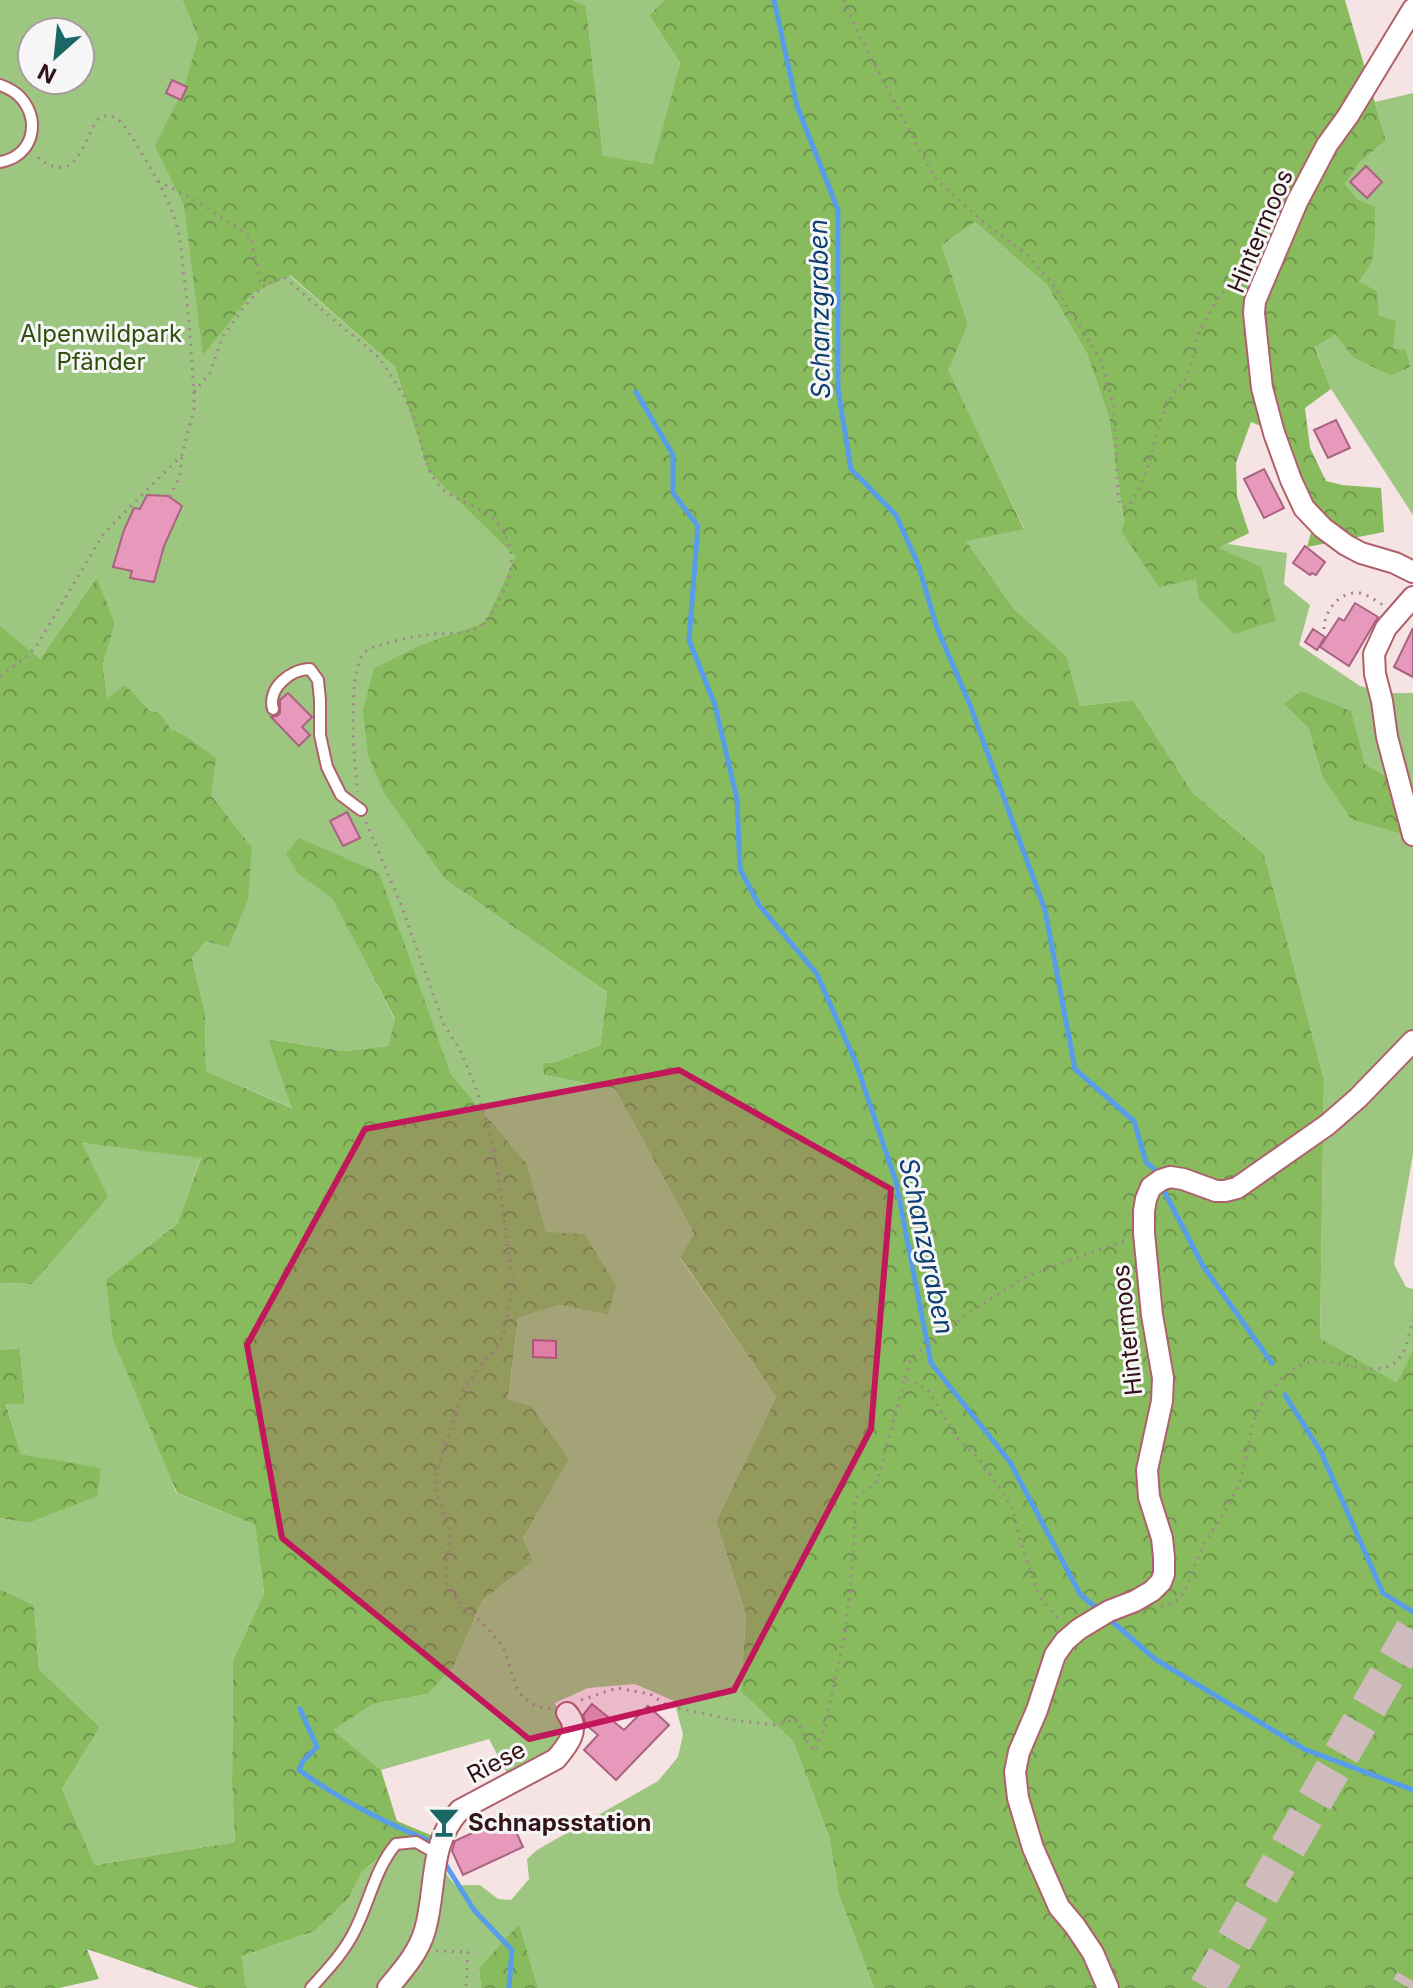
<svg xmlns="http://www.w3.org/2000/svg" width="1413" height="1988" font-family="Inter,sans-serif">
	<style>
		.green { fill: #9dc680; fill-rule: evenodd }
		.forest { fill: url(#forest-crowns) }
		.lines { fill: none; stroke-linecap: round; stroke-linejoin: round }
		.stream { stroke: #589dea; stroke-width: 5 }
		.building { fill: #e699ba; stroke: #aa6282; stroke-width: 2 }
		.motorway-tunnel { stroke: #cfbabc; stroke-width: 36; stroke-dasharray: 36 18; stroke-linecap: butt }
		.service-casing { stroke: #af616b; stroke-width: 14 }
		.minor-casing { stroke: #af616b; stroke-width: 24 }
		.path { stroke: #9f878a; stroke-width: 3; stroke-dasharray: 2 6; stroke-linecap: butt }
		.service { stroke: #fff; stroke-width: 10 }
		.minor { stroke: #fff; stroke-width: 20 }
		.marked { fill: #c2185b; fill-opacity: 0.2; stroke: #c2185b; stroke-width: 6; stroke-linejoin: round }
		.labels { text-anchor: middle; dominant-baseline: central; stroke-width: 6; stroke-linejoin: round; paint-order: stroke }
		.street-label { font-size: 24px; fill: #321318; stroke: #f6f6f6 }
		.park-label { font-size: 24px; fill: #30500e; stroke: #f6f6f6 }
		.poi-label { font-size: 24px; font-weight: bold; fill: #321318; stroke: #f6f6f6; text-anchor: start }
		.water-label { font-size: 26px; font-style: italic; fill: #0e3f71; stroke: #f6f6f6 }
	</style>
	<defs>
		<pattern id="forest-crowns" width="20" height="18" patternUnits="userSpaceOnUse" patternTransform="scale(2)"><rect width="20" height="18" fill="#88bb5e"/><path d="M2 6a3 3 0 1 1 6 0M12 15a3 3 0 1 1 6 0" fill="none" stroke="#70974d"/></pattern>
	</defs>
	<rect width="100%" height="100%" fill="#f6e4e5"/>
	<path class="green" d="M0,0H182L198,37L184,87L156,146L184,206L204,352L252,294L289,275L395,367L428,471L515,557L485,622L420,645L374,668L446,880L607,992L600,1045L555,1062L544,1063V1075L615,1089L694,1234L680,1258L776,1397L716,1521L746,1615L741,1690L793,1741L829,1836L839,1895L874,1988H538L519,1925L479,1968L481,1988H246L242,1956L315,1931L349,1898L362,1872L390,1848L428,1851L455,1885H480L498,1899L511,1900L529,1879L527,1859L537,1850L658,1781L678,1757L683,1734L674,1701L635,1684L588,1688L555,1703L564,1722V1736L542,1760L507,1773L489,1739L381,1770L332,1730L373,1704L428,1694L454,1666L482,1601L533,1561L523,1538L569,1460L508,1400L518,1318L560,1305L608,1315L546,1233L527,1164L451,1074L378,873L298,874L332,897L395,1020L388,1046L343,1051L268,1039L293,1108L206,1071L205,1012L192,958L206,941L228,948L252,847L211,795L184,735L171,729L161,714L149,710L125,686L107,699L103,665L115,623L97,577L40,659L36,656L0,711ZM32,32H80V80H32Z
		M573,0H664L649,15L680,63L654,164L603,157L586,6Z
		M1413,93V515L1331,389L1315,346L1335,333L1352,357L1391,376L1410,367L1393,349L1379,317L1359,282V200L1345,184L1360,162L1386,140L1375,102Z
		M975,222L1047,285L1087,354L1109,418L1124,522L1121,531L1196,579L1234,633L1276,621L1218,548L1228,544L1287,553L1284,584L1310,605L1299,645L1360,686L1387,693H1413V789L1410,790L1365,764L1350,711L1308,727L1322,776L1413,837V1154L1394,1264L1406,1287L1413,1289V1349L1397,1384L1320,1338L1324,1079L1264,854L1193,793L1133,700L1080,706L1065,656L1014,609L965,540L1024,528L947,370L968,324L942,245Z
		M81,1143L201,1157L177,1224L106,1279L176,1493L255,1525L264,1593L233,1660L232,1784L235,1842L95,1865L62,1789L100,1727L39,1669L34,1605L0,1589V1518L28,1523L101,1469L21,1454L6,1403L25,1404L20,1348L0,1350V1283L32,1284Z"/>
	<path class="forest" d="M182,0H573L586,6L603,156L653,164L680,63L649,15L664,0H1345L1386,140L1360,162L1345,184L1359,200L1375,207V238L1372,261L1359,282L1377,291L1379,316L1396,321L1393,349L1406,350L1410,367L1391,376L1352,357L1335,334L1315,347L1331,389L1305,408L1310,448L1326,481L1342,485L1381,488L1384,532L1307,547L1316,515L1281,434L1251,422L1236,463L1237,496L1249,533L1219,548L1261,567L1276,621L1234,634L1199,599L1196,579L1159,587L1121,531L1124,522L1109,418L1087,354L1047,285L975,222L942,245L968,324L948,370L1024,529L966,541L1014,609L1066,656L1080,706L1133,700L1193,793L1264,854L1324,1079L1320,1338L1397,1383L1413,1349V1988H874L839,1895L829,1836L793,1741L741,1691L746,1615L716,1521L776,1397L680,1257L694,1234L615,1089L544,1075L543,1063L555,1062L600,1045L607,992L446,880L384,793L368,755L363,710L374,668L420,645L485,622L515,557L428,471L395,367L290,275L252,294L203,355L184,206L155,146L184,87L198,37Z
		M97,577L115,623L103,665L107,698L125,685L149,710L161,714L171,729L184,735L216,758L211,795L252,847L248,899L228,948L206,941L192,958L205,1012L206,1071L292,1108L268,1039L343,1051L388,1046L395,1019L332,898L298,874L286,853L299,838L379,873L451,1074L527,1164L546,1232L584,1234L616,1285L608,1315L560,1305L518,1318L508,1400L531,1406L569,1460L523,1538L533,1561L482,1601L454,1666L428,1694L373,1704L333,1730L381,1770L397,1821L433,1836L428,1851L390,1848L362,1872L349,1898L315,1931L242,1956L246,1988H199L87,1949L99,1979L59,1988H0V1589L34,1605L39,1669L100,1727L62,1789L95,1865L235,1842L232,1784L233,1660L264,1593L255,1525L177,1493L113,1339L106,1279L177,1224L201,1158L82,1143L108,1197L32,1284L0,1283V626L40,659Z
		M1301,691L1351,711L1365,764L1410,790L1413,789V837L1351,819L1322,776L1308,727L1284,704Z
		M20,1348L25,1404H6L21,1454L101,1468L97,1496L28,1523L0,1518V1350Z
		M519,1924L538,1988H481L479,1968Z"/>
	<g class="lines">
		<path class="stream" d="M774,0L797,106L838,210V389L851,469L896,515L918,564L937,628L970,705L1045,910L1075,1069L1134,1121L1146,1162L1154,1169
			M636,392L673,455V493L698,526L689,640L715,705L737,799L740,869L759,905L817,974L856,1063L896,1182L931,1363L1010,1462L1080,1594L1100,1611
			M1163,1189L1203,1266L1272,1363
			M1285,1395L1321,1452L1383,1593L1413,1612
			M1107,1617L1155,1659L1304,1749L1413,1790
			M300,1709L317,1747L303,1761L299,1770C339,1799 383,1822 428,1840
			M444,1862L474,1910L512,1950L509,1988"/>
	</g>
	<path class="building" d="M172,80L187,87L181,100L166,93Z
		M1366,166L1382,182L1367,198L1350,182Z
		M1336,420L1350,448L1328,458L1314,430Z
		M1264,469L1284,508L1264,518L1244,479Z
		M147,495L168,496L182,506L164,546L154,582L130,578L132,571L113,567L124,530L134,508L140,509Z
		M1305,546L1325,562L1316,575L1312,573L1310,575L1293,563Z
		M1355,603L1378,617L1349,666L1320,647L1339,618L1344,621Z
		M1413,628V677L1394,667Z
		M1313,629L1325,637L1317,650L1305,642Z
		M288,693L312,717L302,727L310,735L299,746L271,717L277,716L280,713V700Z
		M347,812L360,838L343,846L330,821Z
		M533,1340L556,1341V1358L533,1357Z
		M592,1704L624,1730L648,1706L669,1725L616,1780L584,1750L598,1735L586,1725L583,1715Z
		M509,1816L523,1847L463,1875L452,1851L455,1841Z"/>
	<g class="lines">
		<path class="motorway-tunnel" d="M1207,1988L1413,1630
			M1409,1988L1413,1981"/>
		<defs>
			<path id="service" d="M0,85C8,88 16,92 21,98C42,122 32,157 0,162
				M273,709C267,688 291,669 310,669L318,680L320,700V735L327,767L341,795L361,810
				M311,1988C326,1971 342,1955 353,1934C369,1905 374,1870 396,1844L416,1842L437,1854"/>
			<path id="minor" d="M1413,9L1348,116L1327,145L1297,202L1255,301L1254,313L1262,388L1274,433L1291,480L1304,508L1323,528L1346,545L1361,553L1395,563L1413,572
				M1413,597L1386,628L1374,654L1375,674L1382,701L1387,737L1413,835
				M388,1988C403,1970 419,1952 425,1930C437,1888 428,1844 460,1810L556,1759C568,1745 581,1729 567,1713
				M1108,1988L1093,1953L1075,1926L1059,1907L1033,1848L1018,1798L1015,1772L1019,1752L1037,1710L1055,1655L1065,1641L1079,1629L1109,1611L1135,1601L1152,1591L1161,1582L1164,1574V1557L1162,1538L1149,1497L1147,1470L1162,1401L1163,1378L1152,1315L1144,1233V1211L1146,1199L1151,1187L1161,1180L1170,1177L1183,1179L1216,1191H1225L1237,1188L1327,1125L1358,1098L1413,1041"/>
		</defs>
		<use href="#service" class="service-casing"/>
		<use href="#minor" class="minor-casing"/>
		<path class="path" d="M844,0L855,27L934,177L982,221L1026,254L1052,283L1100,358L1114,407L1118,497L1121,506L1125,507L1129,505C1152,473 1151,442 1165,408C1171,394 1183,385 1188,372C1194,358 1194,343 1200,330C1202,325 1206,319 1209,314C1216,302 1222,284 1239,290
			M158,181L200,203L250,236L262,287
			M194,392L210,373L222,338L244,307L262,287L284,277C305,296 327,314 348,332C359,341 372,350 380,360C390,373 405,397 412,412C421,433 422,461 435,480C452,506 488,501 505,534C514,552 513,576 503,592C497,602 492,615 484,623C470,636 449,633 432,634C416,636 400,639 384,644C377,646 368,648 363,654C347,676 354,764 358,792
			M170,497L180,475L182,455
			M1324,629C1324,611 1340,590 1360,593C1369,595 1376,601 1383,605
			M0,676L26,657L37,645L104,533L182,455L194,409V392C191,351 189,310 183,269C182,255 181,240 177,227C168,195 150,167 133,139C125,126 113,107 97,120C80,149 74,188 35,155
			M366,822L400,902L444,1025L459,1048L474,1083L490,1132L496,1162L512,1277L511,1299L504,1332L498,1345L475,1373L463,1392L436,1473L435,1491L448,1525L449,1536L446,1581L454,1596L489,1630L503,1647L517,1688L523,1697L536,1706L551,1709
			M905,1378L911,1358L967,1314L1023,1278L1126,1240
			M1161,1606C1170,1605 1177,1602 1182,1595C1191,1582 1194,1564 1201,1550C1214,1525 1234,1502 1242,1475C1249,1450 1249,1423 1264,1400C1273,1385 1292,1365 1310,1362C1335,1356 1377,1382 1398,1360C1407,1349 1409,1333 1413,1320
			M581,1700L617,1688L650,1694L668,1706L733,1720L775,1725L796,1719L805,1738L814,1751L824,1732L846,1628L853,1557L855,1498L877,1482L905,1378L928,1390L956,1437L980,1460L1013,1509L1021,1544L1039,1596L1059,1620
			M436,1951L468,1952L466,1988"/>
		<use href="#service" class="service"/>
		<use href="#minor" class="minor"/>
	</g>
	<path class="marked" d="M679,1070L891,1189L871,1429L734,1690L529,1739L282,1538L247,1345L365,1129Z"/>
	<defs>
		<symbol id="bar-bare" viewBox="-9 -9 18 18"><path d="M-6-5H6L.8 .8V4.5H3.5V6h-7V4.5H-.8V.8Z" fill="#1a6765" stroke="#f6f6f6" stroke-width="2.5" paint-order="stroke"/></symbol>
	</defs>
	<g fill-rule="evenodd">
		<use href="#bar-bare" x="422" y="1800" width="44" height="44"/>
	</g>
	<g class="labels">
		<g class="street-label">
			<text transform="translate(1260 231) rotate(-67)">Hintermoos</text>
			<text transform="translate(1127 1330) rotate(-96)">Hintermoos</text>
			<text transform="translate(496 1762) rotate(-28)">Riese</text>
		</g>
		<g class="park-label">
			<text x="101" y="333">Alpenwildpark<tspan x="101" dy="28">Pfänder</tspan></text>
		</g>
		<g class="poi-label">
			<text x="468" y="1822">Schnapsstation</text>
		</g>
		<g class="water-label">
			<text transform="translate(819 309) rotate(-91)">Schanzgraben</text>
			<text transform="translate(927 1246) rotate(78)">Schanzgraben</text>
		</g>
	</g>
	<g transform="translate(56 56) rotate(207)"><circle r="38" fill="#f6f6f6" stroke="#a89b9d" stroke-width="2"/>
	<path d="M0-6L14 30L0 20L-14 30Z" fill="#1a6765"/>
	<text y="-12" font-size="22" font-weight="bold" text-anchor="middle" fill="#321318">N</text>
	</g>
</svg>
